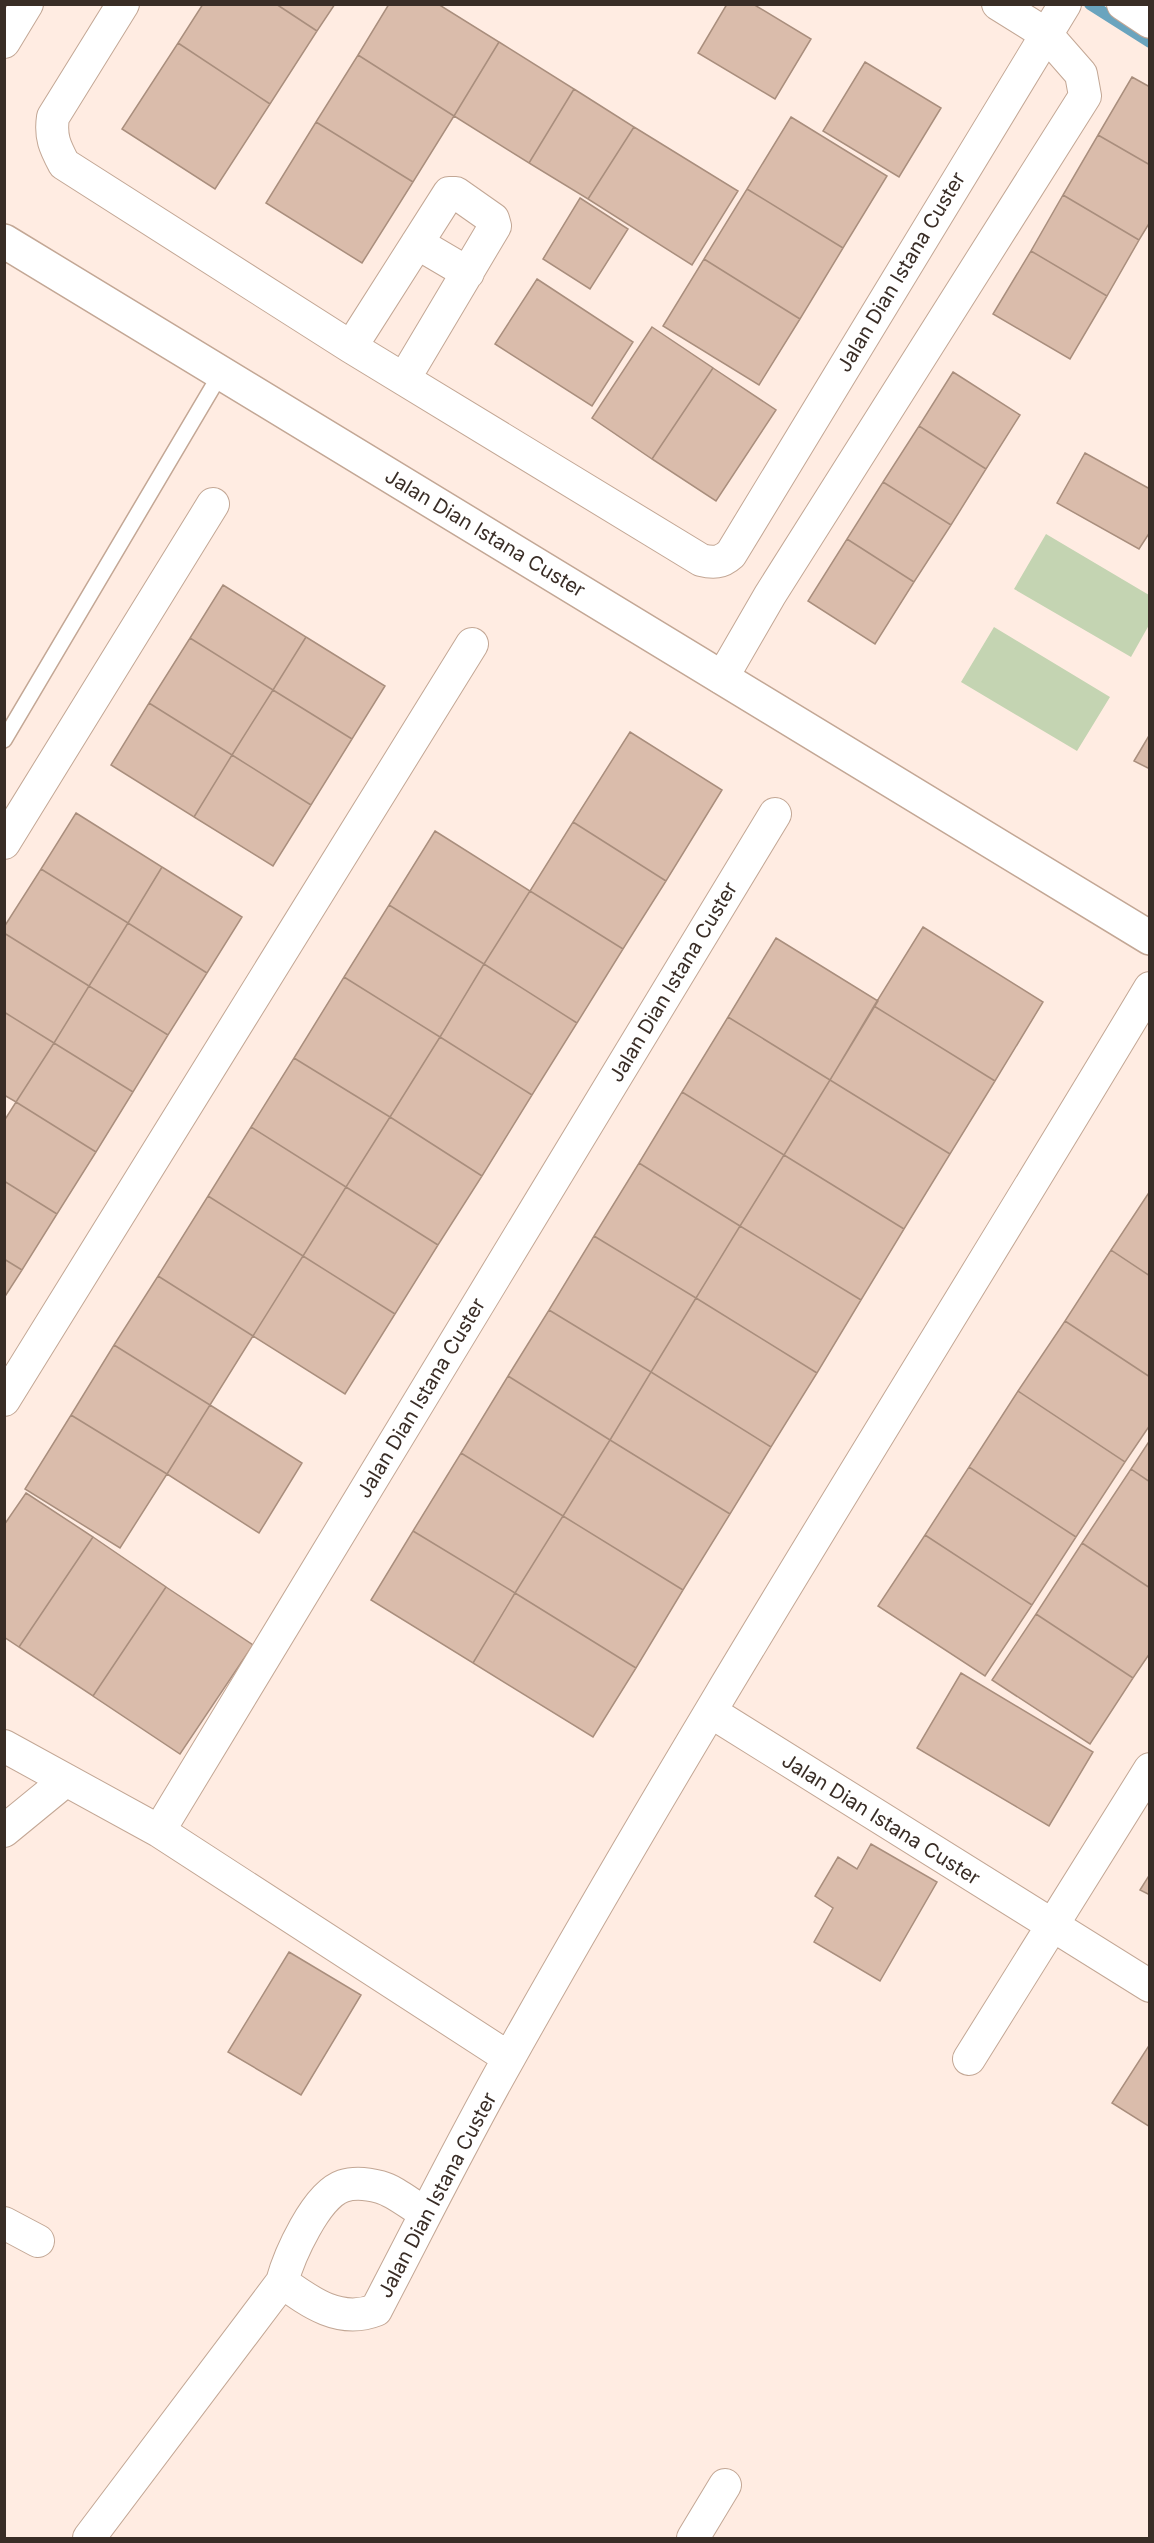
<svg xmlns="http://www.w3.org/2000/svg" width="1154" height="2543" font-family="Inter,sans-serif">
	<style>
		.green { fill: #c4d4b2 }
		.lines { fill: none; stroke-linecap: round; stroke-linejoin: round }
		.stream { stroke: #6aa4be; stroke-width: 12 }
		.building { fill: #dabcab; stroke: #a98e7d; stroke-width: 1.5 }
		.lane-casing { stroke: #c3a795; stroke-width: 18 }
		.street-casing { stroke: #c3a795; stroke-width: 34 }
		.secondary-casing { stroke: #c3a795; stroke-width: 36 }
		.lane { stroke: #fff; stroke-width: 15 }
		.street { stroke: #fff; stroke-width: 32 }
		.secondary { stroke: #fff; stroke-width: 33 }
		.labels { text-anchor: middle; dominant-baseline: central; stroke-width: 6; stroke-linejoin: round; paint-order: stroke }
		.street-label { font-size: 20px; fill: #392d26; stroke: #fff }
	</style>
	<rect width="100%" height="100%" fill="#ffece2"/>
	<path class="green" d="M1046,534L1149,595V625L1131,657L1014,589Z
		M994,627L1110,697L1077,751L961,682Z"/>
	<g class="lines">
		<path class="stream" d="M1090,4L1150,42"/>
	</g>
	<path class="building" d="M203,4H276L317,31L270,104L178,43Z
		M276,4H335L317,31Z
		M389,4H438L499,42L454,116L358,55Z
		M727,4H753L811,39L775,99L698,53Z
		M499,42L574,89L529,163L454,116Z
		M178,43L270,104L215,189L122,129Z
		M358,55L454,116L413,182L316,122Z
		M865,62L941,108L899,177L823,131Z
		M1132,77L1150,87V165L1098,135Z
		M574,89L634,127L588,199L529,163Z
		M791,117L887,176L843,248L747,189Z
		M316,122L413,182L362,263L266,203Z
		M634,127L738,191L692,265L588,199Z
		M1098,135L1150,165V222L1139,240L1063,195Z
		M747,189L843,248L800,319L704,259Z
		M1063,195L1139,240L1107,296L1031,251Z
		M580,198L628,229L590,289L543,259Z
		M1031,251L1107,296L1070,359L993,314Z
		M704,259L800,319L759,385L663,326Z
		M537,279L633,342L592,406L495,344Z
		M652,327L713,368L652,459L592,418Z
		M713,368L776,410L716,501L652,459Z
		M953,372L1020,415L986,469L919,426Z
		M919,426L986,469L951,525L883,482Z
		M1085,453L1150,489V532L1139,549L1057,503Z
		M883,482L951,525L914,582L847,539Z
		M847,539L914,582L875,644L808,601Z
		M223,585L306,637L273,690L190,638Z
		M306,637L385,686L352,739L273,690Z
		M190,638L273,690L232,755L149,703Z
		M273,690L352,739L311,805L232,755Z
		M149,703L232,755L194,817L111,765Z
		M630,732L722,790L666,881L573,822Z
		M1150,734V769L1134,761Z
		M232,755L311,805L273,866L194,817Z
		M76,813L162,867L128,923L41,869Z
		M573,822L666,881L623,949L530,891Z
		M435,831L530,891L484,964L389,905Z
		M162,867L242,917L207,973L128,923Z
		M41,869L128,923L89,986L4,933V927Z
		M530,891L623,949L577,1023L484,964Z
		M389,905L484,964L440,1037L344,977Z
		M128,923L207,973L168,1035L89,986Z
		M923,927L1043,1002L995,1081L874,1006Z
		M4,933L89,986L54,1043L4,1012Z
		M776,938L878,1001L830,1080L728,1017Z
		M484,964L577,1023L532,1095L440,1037Z
		M344,977L440,1037L390,1117L294,1058Z
		M89,986L168,1035L133,1092L54,1043Z
		M874,1006L995,1081L950,1154L830,1080Z
		M4,1012L54,1043L16,1102L4,1095Z
		M728,1017L830,1080L784,1155L682,1092Z
		M440,1037L532,1095L482,1176L390,1117Z
		M54,1043L133,1092L96,1152L16,1102Z
		M294,1058L390,1117L346,1187L251,1127Z
		M830,1080L950,1154L904,1229L784,1155Z
		M682,1092L784,1155L740,1226L639,1163Z
		M16,1102L96,1152L57,1214L4,1181V1121Z
		M390,1117L482,1176L438,1245L346,1187Z
		M251,1127L346,1187L303,1256L208,1196Z
		M784,1155L904,1229L861,1300L740,1226Z
		M639,1163L740,1226L696,1298L594,1236Z
		M4,1181L57,1214L22,1270L4,1259Z
		M346,1187L438,1245L395,1314L303,1256Z
		M1150,1191V1276L1111,1250Z
		M208,1196L303,1256L253,1336L158,1276Z
		M740,1226L861,1300L817,1373L696,1298Z
		M594,1236L696,1298L651,1372L549,1310Z
		M1111,1250L1150,1276V1377L1065,1321Z
		M303,1256L395,1314L345,1394L253,1336Z
		M4,1259L22,1270L4,1298Z
		M158,1276L253,1336L210,1405L114,1345Z
		M696,1298L817,1373L771,1447L651,1372Z
		M549,1310L651,1372L610,1440L508,1376Z
		M1065,1321L1150,1377V1425L1125,1462L1018,1391Z
		M114,1345L210,1405L167,1474L71,1415Z
		M651,1372L771,1447L730,1514L610,1440Z
		M508,1376L610,1440L563,1516L461,1453Z
		M1018,1391L1125,1462L1076,1537L969,1467Z
		M210,1405L302,1463L259,1533L167,1474Z
		M71,1415L167,1474L120,1548L25,1489Z
		M610,1440L730,1514L683,1590L563,1516Z
		M1150,1440V1482L1131,1469Z
		M461,1453L563,1516L515,1593L413,1531Z
		M969,1467L1076,1537L1032,1605L925,1535Z
		M1131,1469L1150,1482V1588L1082,1543Z
		M26,1493L93,1537L19,1647L4,1637V1525Z
		M563,1516L683,1590L636,1668L515,1593Z
		M413,1531L515,1593L473,1663L371,1600Z
		M925,1535L1032,1605L985,1676L878,1606Z
		M93,1537L166,1587L93,1696L19,1647Z
		M1082,1543L1150,1588V1653L1133,1678L1036,1614Z
		M166,1587L253,1645L180,1754L93,1696Z
		M515,1593L636,1668L593,1737L473,1663Z
		M1036,1614L1133,1678L1090,1744L992,1680Z
		M961,1673L1093,1752L1049,1826L917,1748Z
		M871,1844L937,1882L880,1981L814,1942L833,1908L815,1896L838,1857L857,1869Z
		M1150,1874V1895L1140,1890Z
		M289,1952L361,1995L301,2095L228,2052Z
		M1150,2044V2127L1112,2103Z"/>
	<g class="lines">
		<defs>
			<path id="lane" d="M4,740L221,373"/>
			<path id="street" d="M123,4L53,117C50,137 55,147 64,164L351,347L701,560C713,563 721,563 731,554L1065,4
				M1123,4L1150,22
				M4,42L27,4
				M417,243L468,273
				M351,347L449,193H456L493,219L495,226L404,379
				M722,678L770,595L1085,96L1081,74L1046,34L998,4
				M4,843L213,504
				M4,1400L472,644
				M711,1712L1150,1986
				M4,1746L159,1831L775,814
				M4,1831L65,1781
				M159,1831L509,2058
				M969,2059L1150,1769
				M4,2223L38,2241
				M282,2282C289,2256 316,2195 343,2186C355,2182 369,2184 380,2187C395,2191 411,2205 425,2213
				M89,2538L282,2282C311,2303 340,2324 376,2310C420,2226 462,2141 509,2058C712,1696 936,1345 1150,988
				M693,2538L725,2485"/>
			<path id="secondary" d="M4,241L1150,938"/>
		</defs>
		<use href="#lane" class="lane-casing"/>
		<use href="#street" class="street-casing"/>
		<use href="#secondary" class="secondary-casing"/>
		<use href="#lane" class="lane"/>
		<use href="#street" class="street"/>
		<use href="#secondary" class="secondary"/>
	</g>
	<g class="labels">
		<g class="street-label">
			<text transform="translate(901 272) rotate(-59)">Jalan Dian Istana Custer</text>
			<text transform="translate(485 533) rotate(31)">Jalan Dian Istana Custer</text>
			<text transform="translate(673 982) rotate(-59)">Jalan Dian Istana Custer</text>
			<text transform="translate(421 1398) rotate(-59)">Jalan Dian Istana Custer</text>
			<text transform="translate(881 1819) rotate(32)">Jalan Dian Istana Custer</text>
			<text transform="translate(437 2195) rotate(-62)">Jalan Dian Istana Custer</text>
		</g>
	</g>
	<rect width="1154" height="2543" fill="none" stroke="#392d26" stroke-width="12"/>
</svg>
